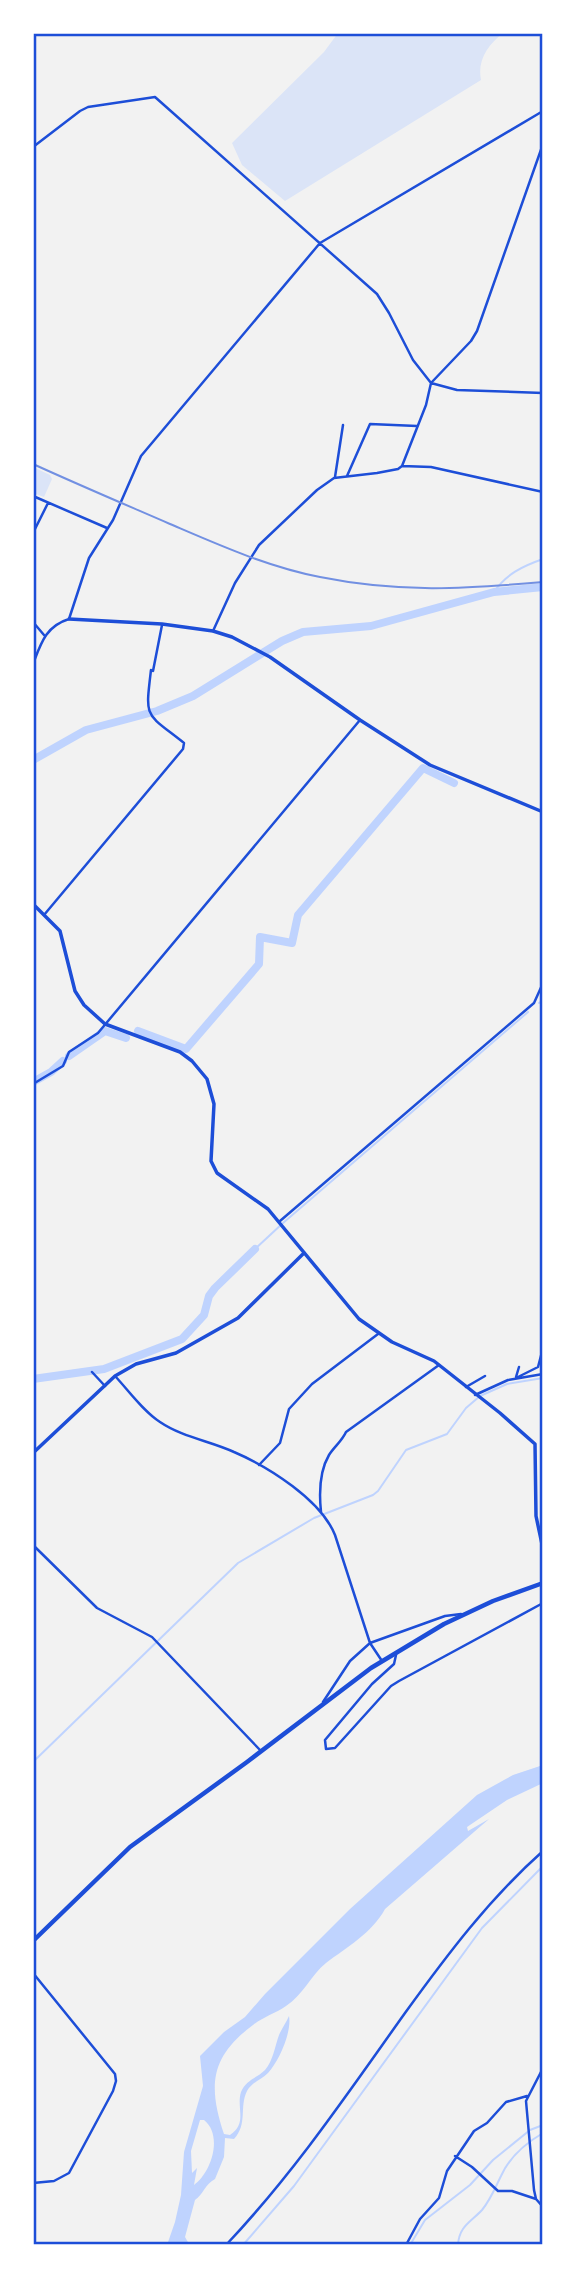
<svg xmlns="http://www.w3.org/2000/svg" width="576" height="2278" font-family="'IBM Plex Sans',sans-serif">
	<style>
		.green { fill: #dbe4f7 }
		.water { fill: #bfd3fe; fill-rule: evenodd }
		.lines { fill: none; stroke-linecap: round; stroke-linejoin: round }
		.stream { stroke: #bfd3fe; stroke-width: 2 }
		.river { stroke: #bfd3fe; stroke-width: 8 }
		.minor { stroke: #1d4ed8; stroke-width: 2.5 }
		.tertiary { stroke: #1d4ed8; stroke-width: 3.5 }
		.secondary { stroke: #1d4ed8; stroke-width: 3.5 }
		.trunk { stroke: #1d4ed8; stroke-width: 4.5 }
		.rail { stroke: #7290e2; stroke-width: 2 }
		.neatline { fill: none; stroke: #1d4ed8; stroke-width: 2.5 }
	</style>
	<rect width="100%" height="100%" fill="#f2f2f2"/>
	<path class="green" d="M338,33H503C488,45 477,60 481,80L285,201L242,165L232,143L324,52Z
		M33,467L50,475L52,479L44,497L33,493Z"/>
	<path class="water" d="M543,1765V1783L507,1800L467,1827L468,1831L489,1819L385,1909C372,1933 347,1947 326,1963C311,1975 303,1995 286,2006C276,2013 263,2017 253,2025C210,2057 208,2086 224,2134L230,2135C248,2123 236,2108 241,2092C246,2080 257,2078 265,2070C273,2061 275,2046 279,2035C282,2028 286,2023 289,2016C292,2032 279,2061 268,2073C261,2080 252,2082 247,2091C239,2107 248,2124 234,2139L225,2138L224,2157L215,2179C205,2184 203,2195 195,2200L185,2237L189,2244L167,2245L175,2222L181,2195L184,2152L203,2086L200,2056L224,2032L245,2017L265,1994L350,1909L477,1795L513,1775ZM200,2120H204C223,2135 212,2172 194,2185L197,2168L192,2173L191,2151Z"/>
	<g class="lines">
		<path class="stream" d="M494,592C506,574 523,566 543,559
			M539,1003L543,1000
			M255,1249L283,1223L528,1012
			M33,1762L238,1563L314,1518L373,1495L378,1491L406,1450L447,1434L466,1408L480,1396L507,1384L543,1378
			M243,2245L294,2186L482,1928L543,1866
			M410,2245L425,2220L470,2185L493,2160L530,2130L543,2125
			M458,2245C459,2226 471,2222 482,2210C491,2199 495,2188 501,2176C509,2158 526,2143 543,2133"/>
		<path class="river" d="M33,760L86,730L157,711L193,696L282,641L303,632L371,626L494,592L543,587
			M138,1031L186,1049L259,964L260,937L292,943L298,915L423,768L454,783
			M69,1056L105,1031L126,1038
			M33,1082L51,1072L63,1061
			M33,1379L104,1369L182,1339L204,1315L209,1296L215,1288L255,1249"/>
		<path class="minor" d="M543,144L477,331L471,341L431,383L457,390L543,393
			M33,147L80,111L88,107L155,97L377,294L389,313L413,360L431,383L426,405L402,466L398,469L377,473L334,478L317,490L259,545L235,583L213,631
			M402,466L431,467L543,492
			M347,476L370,424L417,426
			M335,477L343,425
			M33,496L107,528
			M33,533L48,503
			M33,622L44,635
			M33,664C41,643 46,626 69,619L89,558L113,520L141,456L320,243L543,111
			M44,915L183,749L184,743C145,712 145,720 151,670L153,671L162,625
			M33,1084L63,1066L69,1052L98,1033L360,720
			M280,1221L534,1003L543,983
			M92,1372L105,1386
			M115,1376C129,1391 143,1411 160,1422C182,1437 210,1441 234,1452C269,1467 321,1500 335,1535L370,1643L382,1661
			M516,1377L519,1367
			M518,1377L538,1367L543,1348
			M466,1387L485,1376
			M475,1395L508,1380L543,1374
			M259,1465L280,1443L289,1409L312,1384L378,1334
			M321,1512C319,1493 319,1472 329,1455C334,1447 342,1441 346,1432L439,1365
			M33,1545L97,1608L152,1637L260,1750
			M396,1655L394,1664L372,1684L325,1740L326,1749L335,1748L391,1686L399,1681L543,1603
			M323,1702L350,1661L370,1643L445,1616L461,1614
			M33,1973L115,2074L116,2081L113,2091L69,2173L54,2181L33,2183
			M543,2068L526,2101L534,2190L536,2199L543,2207
			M455,2156L472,2167L498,2191H512L536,2199
			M226,2245C294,2173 348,2093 405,2013C447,1955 489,1899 543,1851
			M406,2245L420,2219L439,2198L447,2171L474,2131L487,2123L506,2102L527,2096"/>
		<path class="tertiary" d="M69,619L162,624L213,631L232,637L270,657L360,720L430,765L543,812
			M33,1453L115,1376L136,1364L176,1353L238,1318L304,1253"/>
		<path class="secondary" d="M33,904L60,931L75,991L84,1005L105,1024L180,1052L192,1061L207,1079L214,1104L211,1161L217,1173L268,1209L359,1319L392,1342L434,1361L500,1413L535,1444L536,1516L543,1549"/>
		<path class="trunk" d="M33,1941L130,1847L247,1762L371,1668L444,1624L493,1601L543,1583"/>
		<path class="rail" d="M33,464C79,485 124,504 170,524C219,545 268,567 320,577C399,593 464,589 543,582"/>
	</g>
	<rect width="576" height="2278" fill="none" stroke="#ffffff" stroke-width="70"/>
	<rect x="35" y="35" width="506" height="2208" class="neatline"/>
</svg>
